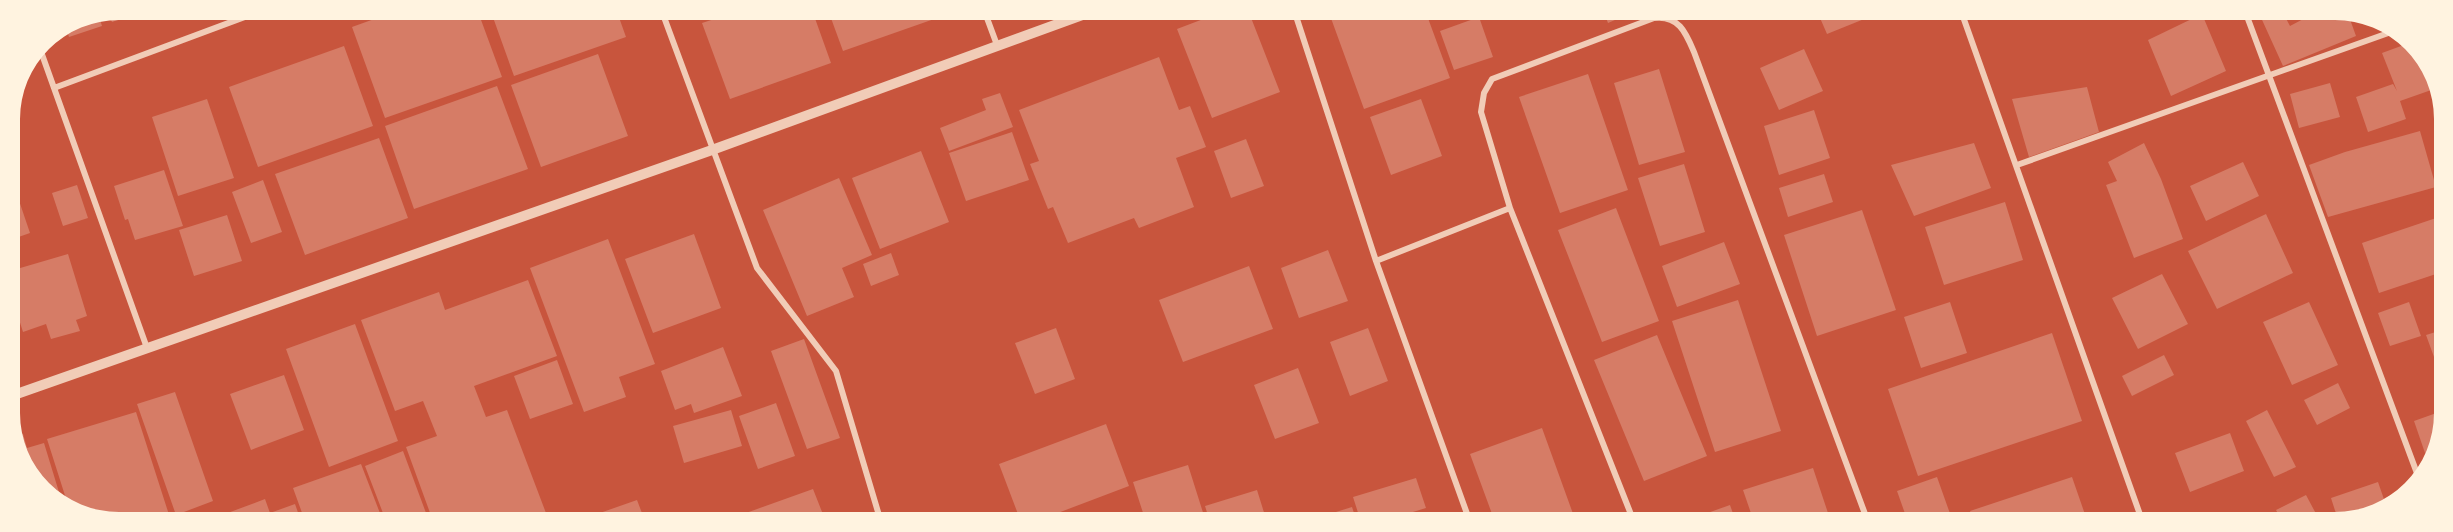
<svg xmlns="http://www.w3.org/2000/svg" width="2453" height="532" font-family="'Alegreya Sans',sans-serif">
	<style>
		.building { fill: #d67c66 }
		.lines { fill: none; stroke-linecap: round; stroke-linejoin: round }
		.minor { stroke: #f1ccb7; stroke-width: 6 }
		.tertiary { stroke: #f1ccb7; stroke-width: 10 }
	</style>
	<rect width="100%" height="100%" fill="#c8553d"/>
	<path class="building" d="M118,9H148L112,22L107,11Z
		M402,9H477L502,77L385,118L352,27Z
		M490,9H616L626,37L514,76Z
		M742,10H812L831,63L730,99L702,23Z
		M828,10H934L937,18L843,51Z
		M1227,10H1248L1280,92L1212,118L1177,29Z
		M1328,10H1425L1450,78L1364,109Z
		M1603,10H1638L1608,23Z
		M1817,11H1884L1827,34Z
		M2258,11H2282L2290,26L2307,17L2305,11H2347L2356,36L2283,66Z
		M98,13L102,26L69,37L65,25L77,17Z
		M2202,14L2226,71L2171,96L2148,40Z
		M1479,17L1493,57L1454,70L1440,31Z
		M2412,42L2437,88L2400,101L2406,119L2368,132L2356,97L2393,84L2397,91L2382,53Z
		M344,46L373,126L258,167L229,87Z
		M1804,49L1823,91L1779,110L1760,68Z
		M598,54L628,136L541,167L511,85Z
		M1159,57L1179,110L1190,106L1206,147L1176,158L1194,207L1139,228L1134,218L1068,243L1053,207L1048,209L1030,164L1039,161L1019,110Z
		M1659,69L1685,152L1639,165L1614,83Z
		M1588,74L1628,190L1560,213L1519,97Z
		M2330,83L2340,117L2299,128L2290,94Z
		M497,86L528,169L414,209L385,126Z
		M2087,87L2099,132L2029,157L2012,99Z
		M1000,93L1013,127L949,151L940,128L986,110L982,99Z
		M207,99L234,178L178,196L152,117Z
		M1421,99L1442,156L1391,175L1370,117Z
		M1814,110L1830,158L1779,175L1764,126Z
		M2420,131L2436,187L2328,217L2309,165L2345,152Z
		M1012,132L1029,180L966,201L949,153Z
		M379,138L408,218L305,255L275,174Z
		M1246,139L1264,186L1231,198L1214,151Z
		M1974,143L1991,188L1914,216L1891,165Z
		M2144,143L2161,179L2183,239L2134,258L2106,185L2117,181L2108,162Z
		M921,151L949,222L880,249L852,178Z
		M2243,162L2259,196L2206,221L2190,186Z
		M1684,164L1705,232L1660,246L1638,178Z
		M164,170L183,226L135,240L128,219L125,220L114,186Z
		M10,174L30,233L10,240Z
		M1824,174L1833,202L1788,217L1779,188Z
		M839,178L872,255L842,268L854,297L807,316L763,210Z
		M263,180L282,232L251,243L232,192Z
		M77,185L88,218L63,226L52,193Z
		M2005,202L2023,260L1944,285L1925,227Z
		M1616,208L1659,321L1602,342L1558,230Z
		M1862,210L1896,310L1817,336L1784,235Z
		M2266,214L2293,273L2217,309L2188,251Z
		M227,215L242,261L194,276L179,230Z
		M2442,216V272L2379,293L2362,243Z
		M694,234L721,308L653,333L625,259Z
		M608,239L655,364L619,377L626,397L584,412L530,268Z
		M1724,242L1740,284L1677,307L1662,266Z
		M1328,250L1348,301L1299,318L1281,268Z
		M891,253L899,275L871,286L863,264Z
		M68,254L87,316L76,320L80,331L51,339L46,324L23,332L10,291V271Z
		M1249,266L1273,329L1183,362L1159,300Z
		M2162,274L2188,324L2138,349L2112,298Z
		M528,280L557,356L474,386L486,417L507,410L549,521H471L468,513L444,521H433L406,447L437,436L423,401L395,411L361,320L439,292L445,310Z
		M1738,300L1781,431L1715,452L1672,321Z
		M1950,302L1967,353L1921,368L1904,317Z
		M2309,302L2338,365L2292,385L2263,322Z
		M2409,302L2421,336L2390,346L2378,313Z
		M355,324L398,441L329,467L286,349Z
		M1056,328L1075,379L1035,394L1015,343Z
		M1368,328L1388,381L1350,396L1330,342Z
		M2442,330V367L2438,368L2426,335Z
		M2052,333L2082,421L1918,476L1888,389Z
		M1657,335L1707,456L1644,481L1594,360Z
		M804,339L840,438L807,449L771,351Z
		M723,347L742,396L694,413L691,404L675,410L661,371Z
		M2164,355L2174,375L2132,396L2122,376Z
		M557,360L573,404L530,419L514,376Z
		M1298,368L1319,423L1275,439L1254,385Z
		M284,375L304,430L251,450L230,394Z
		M2338,383L2350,408L2317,425L2304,400Z
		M175,392L213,501L176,515L137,404Z
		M776,403L795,456L758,469L739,416Z
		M731,410L742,446L684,463L673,426Z
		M2267,410L2296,467L2274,477L2246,421Z
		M2442,411V435L2433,450L2425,453L2414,421Z
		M136,412L171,521H125L123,514L97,521L68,505L47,439Z
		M1106,424L1129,486L1034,522H1021L999,464Z
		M1542,428L1576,522H1495L1470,454Z
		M2230,433L2244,471L2190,492L2175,453Z
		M23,434L27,448L44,443L62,502L41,491L12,437Z
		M403,451L429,521H386L365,466Z
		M361,464L383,521H305L293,488Z
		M1188,465L1206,522H1146L1133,482Z
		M1813,468L1831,522H1754L1743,490Z
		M1937,477L1953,522H1908L1897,491Z
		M2072,477L2088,523L1974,522L1970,511Z
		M1416,478L1426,508L1380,522H1361L1353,497Z
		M2378,482L2386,505L2339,523L2331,498Z
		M813,489L826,522L733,521L732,518Z
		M1257,490L1267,522H1210L1205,506Z
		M2306,495L2321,523H2283L2276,510Z
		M265,499L270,513L295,504L301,521H218L217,517Z
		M637,500L645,521H577Z
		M1730,505L1736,522H1682Z
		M1352,507L1357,522H1325L1323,516Z"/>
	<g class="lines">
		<path class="minor" d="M661,9L757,268L836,371L881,522
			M984,10L997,45
			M1294,10L1376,261L1470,522
			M1961,11L2143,523
			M2245,11L2418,476
			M39,46L147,348
			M54,88L266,9
			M2017,165L2394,31
			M1510,208L1634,522
			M1376,261L1510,208L1481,112L1484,93L1492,79L1654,18C1679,15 1686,33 1694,52L1868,522"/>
		<path class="tertiary" d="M11,396L712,150L1096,10"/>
	</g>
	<path d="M0 0H2453V532H0ZM119 20H2335A99 99 0 0 1 2434 119V413A99 99 0 0 1 2335 512H119A99 99 0 0 1 20 413V119A99 99 0 0 1 119 20Z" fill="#fff3e0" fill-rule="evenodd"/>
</svg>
